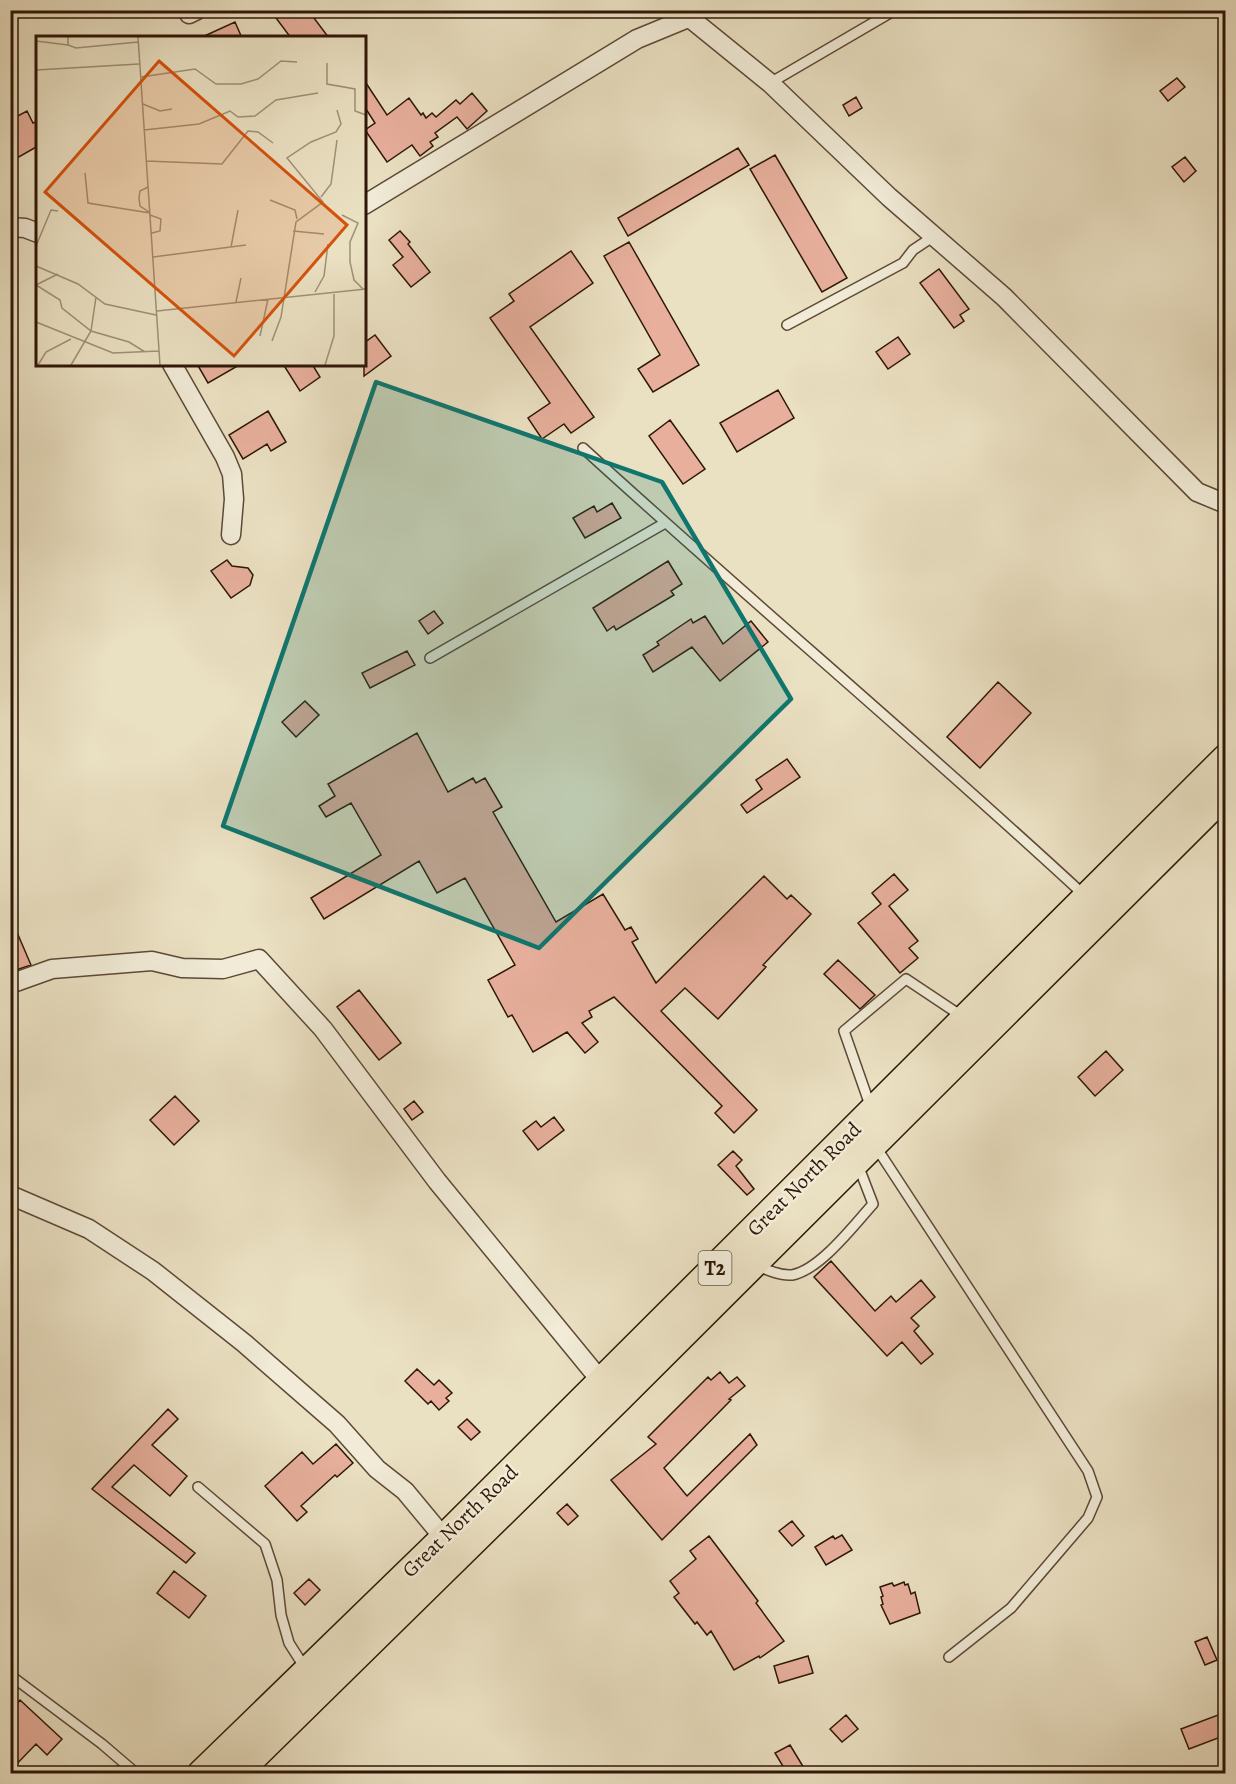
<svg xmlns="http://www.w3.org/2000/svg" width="1236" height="1784" font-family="Alegreya,serif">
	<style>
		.building { fill: #e7af9c; stroke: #2e1707; stroke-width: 1.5 }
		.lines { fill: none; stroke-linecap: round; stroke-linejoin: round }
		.service-casing { stroke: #5d4936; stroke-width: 12 }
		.minor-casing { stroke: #5d4936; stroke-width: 21 }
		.primary-casing { stroke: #2e1707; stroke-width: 30 }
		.service { stroke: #f1ebd7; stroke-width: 9 }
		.minor { stroke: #f1ebd7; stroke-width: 18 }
		.primary { stroke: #eae0c2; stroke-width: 27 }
		.marked { fill: #0f766e; fill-opacity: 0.2; stroke: #0f766e; stroke-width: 4.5; stroke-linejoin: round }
		.labels { text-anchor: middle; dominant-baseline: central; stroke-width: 5; stroke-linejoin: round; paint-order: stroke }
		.shield { fill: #f1ebd7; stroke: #685745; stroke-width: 1.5 }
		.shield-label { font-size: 20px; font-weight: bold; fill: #2e1707 }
		.street-label { font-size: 21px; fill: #2e1707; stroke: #f1ebd7 }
		.inset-road { fill: none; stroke: #9f9077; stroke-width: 1.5 }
		.view { fill: #d5520c; fill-opacity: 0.15; stroke: #d5520c; stroke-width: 3 }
		.inset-edge { fill: none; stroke: #2e1707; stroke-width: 3 }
	</style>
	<rect width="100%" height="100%" fill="#eae0c2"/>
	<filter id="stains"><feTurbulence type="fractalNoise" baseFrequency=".00333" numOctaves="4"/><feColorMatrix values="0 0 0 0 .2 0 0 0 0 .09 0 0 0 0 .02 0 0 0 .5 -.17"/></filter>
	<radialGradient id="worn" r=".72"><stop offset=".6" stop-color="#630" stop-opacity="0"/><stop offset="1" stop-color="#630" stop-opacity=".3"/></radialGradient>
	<path class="building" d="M270,10H308L329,38H291Z
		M235,22L242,38H200Z
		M1177,78L1185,87L1168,101L1160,91Z
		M364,80L387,115L409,98L421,115L423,113L426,118L432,113L436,117L456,100L460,104L472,93L487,111L467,129L457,117L435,133L438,137L430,142L433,146L420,156L412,145L387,162L365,130L375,123L364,106Z
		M856,97L862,108L849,116L843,105Z
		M27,111L33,123L38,121V146L10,162V120Z
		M738,148L749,165L628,236L618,218Z
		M775,155L847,278L822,292L750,169Z
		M1185,157L1196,171L1184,182L1172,167Z
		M400,231L410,242L408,244L430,272L411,287L393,265L403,257L389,240Z
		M629,242L699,365L653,392L638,369L660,355L604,256Z
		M571,251L593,283L530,327L594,417L571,433L564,424L542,439L528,418L550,403L490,318L514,301L509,294Z
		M939,269L969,309L960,315L964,321L954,328L920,283Z
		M375,335L391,356L364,376V343Z
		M898,337L910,354L888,369L876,352Z
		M197,364H241L208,383Z
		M283,364H312L320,377L300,391Z
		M778,390L794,418L737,452L720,423Z
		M268,411L286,442L271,451L267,444L243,459L229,435Z
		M670,420L705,469L683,484L649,436Z
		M612,503L621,518L585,538L573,518L594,506L597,512Z
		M227,560L232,566L248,568L253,575L250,585L231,598L211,571Z
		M668,561L682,584L671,591L674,595L616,630L614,626L607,631L593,608Z
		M434,611L443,623L428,634L419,621Z
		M705,616L723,644L751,621L768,642L720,681L692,647L653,672L643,655L659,645L657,642L679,627L691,619L693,623Z
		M407,651L415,665L370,688L362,673Z
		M998,682L1031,713L980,768L947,737Z
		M305,701L319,715L296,737L282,722Z
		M417,733L448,792L473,778L476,783L485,778L502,807L493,812L556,922L603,894L625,930L631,927L638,939L632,942L656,983L764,876L787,899L791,895L811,914L763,965L766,967L718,1019L685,988L661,1011L757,1110L734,1133L715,1113L722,1106L614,997L589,1011L592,1017L582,1023L598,1042L585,1053L567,1032L533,1052L512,1015L508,1017L488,980L515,965L465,878L437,893L419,861L324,919L311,898L381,855L351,803L326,817L319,806L335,796L328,784Z
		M787,759L800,777L747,813L741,805L762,789L756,780Z
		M894,874L908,890L889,906L918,941L909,948L918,958L900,973L858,923L881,904L872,893Z
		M10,916L31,965L10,972Z
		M838,960L875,995L860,1009L824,974Z
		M359,990L401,1043L379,1060L337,1007Z
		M1106,1051L1123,1070L1095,1096L1078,1077Z
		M175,1096L199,1121L174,1145L150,1120Z
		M414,1101L423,1112L412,1120L404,1109Z
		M554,1117L564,1130L538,1150L523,1131L536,1121L541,1127Z
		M733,1151L742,1160L736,1166L754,1189L747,1195L718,1165Z
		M831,1261L875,1311L891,1296L896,1302L921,1280L935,1297L911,1318L919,1326L914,1331L933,1354L921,1364L902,1342L887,1356L814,1277Z
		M417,1369L434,1385L439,1380L452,1393L446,1398L449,1401L439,1410L431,1401L428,1404L405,1381Z
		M720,1372L729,1383L737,1377L745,1386L729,1399L731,1400L664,1468L687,1496L750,1434L757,1445L662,1540L611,1480L656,1444L648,1437L708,1377L711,1380Z
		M168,1409L178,1419L152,1445L187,1476L170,1496L134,1465L112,1487L195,1553L186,1563L92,1489Z
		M467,1419L480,1432L471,1440L458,1427Z
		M336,1444L353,1463L337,1477L335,1475L301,1506L307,1512L297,1521L265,1486L302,1452L313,1464Z
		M567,1504L578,1516L568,1525L557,1513Z
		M792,1521L804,1536L792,1546L779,1531Z
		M842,1535L852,1550L826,1565L815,1547L833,1536L835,1539Z
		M709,1536L758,1601L756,1603L784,1641L760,1658L759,1656L734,1670L711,1631L707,1635L697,1622L695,1624L674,1597L679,1593L670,1581L696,1559L690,1551Z
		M174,1571L206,1596L189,1618L157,1593Z
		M309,1579L320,1590L305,1605L294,1593Z
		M904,1582L905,1585L908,1584L911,1594L915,1592L920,1613L890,1624L881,1605L883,1604L881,1597L883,1596L880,1587L892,1583L894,1586Z
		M1207,1637L1217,1660L1205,1665L1195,1642Z
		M808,1656L813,1673L779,1683L774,1666Z
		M20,1700L62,1739L47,1755L36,1744L10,1771V1711Z
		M1226,1712V1735L1189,1749L1181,1729Z
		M846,1715L858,1729L842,1742L830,1729Z
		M790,1745L807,1773H787L775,1753Z"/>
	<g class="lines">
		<defs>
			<path id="service" d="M688,18L704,10
				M770,83L895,10
				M787,325L903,263L913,250L934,236
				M583,448C748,599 920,743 1084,895
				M430,658L665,523
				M871,1108L844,1031L906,979L963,1017
				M876,1147L1088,1471L1097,1497L1088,1518L1011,1608L949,1657
				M756,1265C767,1270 780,1276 792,1275C820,1270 854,1225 873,1204L858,1165
				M198,1487L265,1544L277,1580L281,1615L289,1643L305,1668
				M10,1675L102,1744L137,1774"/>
			<path id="minor" d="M680,10L770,83L889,197L1004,297L1197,492L1226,504
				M189,14L197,10
				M364,205L637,39L688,18
				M10,227L25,228L38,233
				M172,364L225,457L232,474L234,499L231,535
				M10,984L52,969L152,961L182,968L223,969L259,959L323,1029L437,1181L601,1381
				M10,1195L89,1229L153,1271L244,1343L337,1424L377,1469L405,1491L444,1538"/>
			<path id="primary" d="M201,1774L444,1538L1226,758
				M236,1774L618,1399L1226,793"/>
		</defs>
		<use href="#service" class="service-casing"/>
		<use href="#minor" class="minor-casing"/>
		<use href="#primary" class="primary-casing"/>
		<use href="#service" class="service"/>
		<use href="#minor" class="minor"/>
		<use href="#primary" class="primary"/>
	</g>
	<path class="marked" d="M376,382L662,482L791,699L539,948L223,826Z"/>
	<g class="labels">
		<rect class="shield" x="698.5" y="1251" width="33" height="34" rx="4.5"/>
		<g class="shield-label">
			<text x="715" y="1268">T2</text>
		</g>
		<g class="street-label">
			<text transform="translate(804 1179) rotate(-45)">Great North Road</text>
			<text transform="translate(460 1521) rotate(-44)">Great North Road</text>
		</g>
	</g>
	<g transform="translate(36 36)">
		<rect width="330" height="330" fill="#eae0c2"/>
		<path class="inset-road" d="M32,1V9L40,12L102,6M102,1L124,329M0,5L32,9M291,27V48L319,53V75L330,79M0,34L103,28M105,41L159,33L180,48H205L222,43L245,25L261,26M107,68L124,75L136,73M108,94L163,88L194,75L202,81L219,80L240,64L282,57M110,125L186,128L212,95L222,96L237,107M49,137L52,167L114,177M112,151L104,155L103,162L104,170L113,176M285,161L295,148L301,104M234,164L259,174L261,183M114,179L125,183L124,195L116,197M306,179L322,187L314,206V226L318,244L327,253M257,195L288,198M0,210L15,174L22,175M195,211L202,174M117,221L210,209M0,230L42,248L69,268L120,279M0,249L24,264L26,272L55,295L93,306L109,316M0,249L22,238M279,256L288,240L292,208M200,266L205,242M121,275L330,253M0,286L77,317L123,315M224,300L232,263M236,305L245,281L260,186L287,166L251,122L275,106L300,96L305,88L301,74M2,329L10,316L35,303M35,329L55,295L60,261M289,329L298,300V256"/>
		<path class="view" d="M123,25L311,189L198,320L9,156Z"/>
		<rect width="330" height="330" class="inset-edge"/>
	</g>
	<rect width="1236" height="1784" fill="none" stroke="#eae0c2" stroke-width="36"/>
	<rect x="12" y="12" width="1212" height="1760" fill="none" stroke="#2e1707" stroke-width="3"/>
	<rect x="18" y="18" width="1200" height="1748" fill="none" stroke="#2e1707" stroke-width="1.5"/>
	<rect width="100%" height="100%" filter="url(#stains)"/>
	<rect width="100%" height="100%" fill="url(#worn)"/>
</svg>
